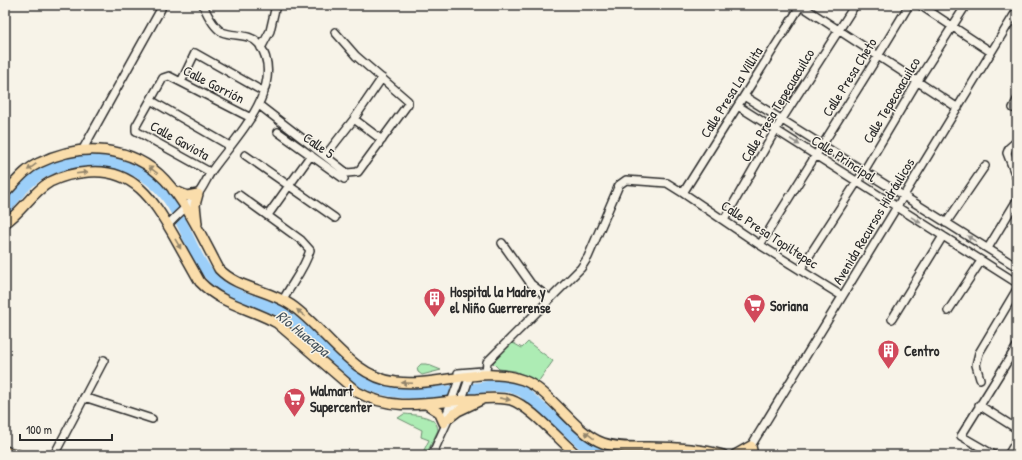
<svg xmlns="http://www.w3.org/2000/svg" width="1022" height="460" font-family="'Patrick Hand',sans-serif">
	<style>
		.green { fill: #adecb4; stroke: #6c8c70 }
		.lines { fill: none; stroke-linecap: round; stroke-linejoin: round }
		.river { stroke: #9ccff9; stroke-width: 11 }
		.minor-casing { stroke: #2b2b2b; stroke-width: 10 }
		.major-casing { stroke: #2b2b2b; stroke-width: 12 }
		.minor { stroke: #f7f3e8; stroke-width: 7 }
		.major { stroke: #faddab; stroke-width: 9 }
		.oneway { fill: #918f8a }
		.oneway2 { fill: #92846b }
		.labels { text-anchor: middle; dominant-baseline: central; stroke-width: 3; stroke-linejoin: round; paint-order: stroke }
		.street-label { font-size: 14px; fill: #2b2b2b; stroke: #f7f3e8 }
		.poi-label { font-size: 14px; font-weight: bold; fill: #2b2b2b; stroke: #f7f3e8; text-anchor: start }
		.water-label { font-size: 15px; font-style: italic; fill: #47545e; stroke: #f7f3e8 }
	</style>
	<rect width="100%" height="100%" fill="#f7f3e8"/>
	<filter id="ink" filterUnits="userSpaceOnUse"><feTurbulence type="fractalNoise" baseFrequency=".025" numOctaves="2"/><feDisplacementMap in="SourceGraphic" scale="8" xChannelSelector="R" yChannelSelector="G"/><feConvolveMatrix kernelMatrix="1 2 1 2 8 2 1 2 1" color-interpolation-filters="sRGB"/></filter>
	<g filter="url(#ink)">
		<path class="green" d="M528,342L553,361L538,382L515,371L499,369L493,363L506,348L513,343L522,348Z
			M421,364H426L441,370L422,375L418,372L417,368Z
			M404,414C415,415 437,415 438,430L426,455H415L416,452L422,454L429,440L421,437L422,430L398,418Z"/>
		<g class="lines">
			<path class="river" d="M5,209C17,196 28,180 44,172C87,151 141,160 169,200C187,226 194,264 220,285C236,298 264,302 283,313C309,333 330,358 357,378C390,403 455,390 494,386L510,387L522,391L583,444L602,455"/>
			<defs>
				<path id="minor" d="M800,5L958,108
					M920,5L991,52
					M261,48L270,31L276,5
					M181,82L195,53L264,92
					M744,96L1017,267
					M152,101L230,146
					M259,105L347,173L358,172L408,104V101L356,56L335,32
					M738,106L1017,283
					M1013,108L1017,100
					M354,119L382,140
					M278,132L344,179
					M1017,141L1009,148L1007,153L1017,179
					M83,149L161,9
					M245,155L335,218
					M325,156L354,119L382,78
					M210,172L136,131V126L163,78L169,76L251,118
					M683,193L801,5
					M239,195L301,240L310,250C305,268 292,283 283,300
					M268,215L311,155
					M724,220L782,119L855,5
					M946,223L985,166
					M168,225C177,214 189,206 197,195C204,187 207,177 213,169C236,137 288,85 259,44C250,33 234,37 222,32C213,27 207,14 203,5
					M502,243L531,284L549,298
					M760,245C809,164 861,86 909,5
					M988,248L1017,200
					M800,270L864,171L917,82L966,5
					M948,311L981,261
					M892,319L943,236
					M486,371L487,362L581,268L588,257L619,185L626,180L667,183L683,193L760,245L842,296
					M458,373L482,371
					M980,379L976,365L979,353L1017,289
					M84,397L152,419
					M979,405L1017,429
					M445,419L461,374
					M54,455L104,360
					M432,455L449,418L462,399L471,373
					M748,455L751,446L1017,10
					M994,455L961,436L1017,346
					M1008,455L1017,440"/>
				<path id="major" d="M173,190L187,196L198,194
					M5,193C15,183 25,169 39,163C81,142 132,145 165,180C188,205 203,239 219,269C238,289 268,289 291,305C326,329 351,377 396,382C438,387 483,365 523,380C552,391 573,432 603,443C617,448 633,447 648,447C674,447 698,448 723,455
					M5,223C22,212 32,192 50,182C62,176 75,173 88,172C134,168 153,200 173,234C182,250 191,266 200,282C222,305 250,308 277,323L357,392C397,414 435,401 477,399C488,398 500,397 511,400C530,406 560,441 577,455
					M197,224L195,205L198,194
					M426,404L439,412L444,423
					M449,418L458,411L481,400
					M5,451L18,455
					M735,455L751,446L753,455"/>
			</defs>
			<use href="#minor" class="minor-casing"/>
			<use href="#major" class="major-casing"/>
			<use href="#minor" class="minor"/>
			<use href="#major" class="major"/>
		</g>
		<defs><path id="oneway-solid" d="M-6-.8H1V-3.2L6.5 0L1 3.2V.8H-6Z"/></defs>
		<g class="oneway">
			<use href="#oneway-solid" transform="translate(795 142) rotate(33)"/>
			<use href="#oneway-solid" transform="translate(916 220) rotate(32)"/>
			<use href="#oneway-solid" transform="translate(972 239) rotate(-148)"/>
		</g>
		<g class="oneway2">
			<use href="#oneway-solid" transform="translate(32 167) rotate(144)"/>
			<use href="#oneway-solid" transform="translate(153 170) rotate(-144)"/>
			<use href="#oneway-solid" transform="translate(82 173) rotate(-7)"/>
			<use href="#oneway-solid" transform="translate(178 244) rotate(60)"/>
			<use href="#oneway-solid" transform="translate(301 313) rotate(-140)"/>
			<use href="#oneway-solid" transform="translate(407 383) rotate(-178)"/>
			<use href="#oneway-solid" transform="translate(505 399) rotate(11)"/>
			<use href="#oneway-solid" transform="translate(589 435) rotate(-142)"/>
		</g>
	</g>
	<defs>
		<symbol id="building-pin" viewBox="-11 -11 22 30"><path d="M0 17L-7.5 6A9.5 9.5 0 1 1 7.5 6Z" fill="#d1495b" stroke="#f7f3e8"/><path d="M-4-6H4V6H1V3H-1V6H-4ZM-2.5-4.3h1.7v1.8h-1.7ZM.8-4.3h1.7v1.8H.8ZM-2.5-1h1.7V.8h-1.7ZM.8-1h1.7V.8H.8Z" fill="#fff"/></symbol>
		<symbol id="supermarket-pin" viewBox="-11 -11 22 30"><path d="M0 17L-7.5 6A9.5 9.5 0 1 1 7.5 6Z" fill="#d1495b" stroke="#f7f3e8"/><path d="M-6-5.5h2.5l.6 2H6L4.5 2H-2.5L-4.4-4H-6ZM-1.5 3.2a1.3 1.3 0 1 0 .1 0ZM3 3.2a1.3 1.3 0 1 0 .1 0Z" fill="#fff"/></symbol>
	</defs>
	<g fill-rule="evenodd">
		<use href="#building-pin" x="422" y="286" width="25" height="34"/>
		<use href="#supermarket-pin" x="742" y="292" width="25" height="34"/>
		<use href="#building-pin" x="876" y="338" width="25" height="34"/>
		<use href="#supermarket-pin" x="282" y="386" width="25" height="34"/>
	</g>
	<g class="labels">
		<g class="street-label">
			<text transform="translate(849 77) rotate(-58)">Calle Presa Cheto</text>
			<text transform="translate(214 84) rotate(27)">Calle Gorrión</text>
			<text transform="translate(731 92) rotate(-58)">Calle Presa La Villita</text>
			<text transform="translate(891 100) rotate(-59)">Calle Tepecoacuilco</text>
			<text transform="translate(777 105) rotate(-59)">Calle Presa Tepecuacuilco</text>
			<text transform="translate(180 140) rotate(29)">Calle Gaviota</text>
			<text transform="translate(319 145) rotate(35)">Calle 5</text>
			<text transform="translate(844 158) rotate(33)">Calle Principal</text>
			<text transform="translate(873 221) rotate(-59)">Avenida Recursos Hidráulicos</text>
			<text transform="translate(770 234) rotate(33)">Calle Presa Topiltepec</text>
		</g>
		<g class="poi-label">
			<text x="450" y="291">Hospital la Madre y<tspan x="450" dy="16">el Niño Guerrerense</tspan></text>
			<text x="770" y="305">Soriana</text>
			<text x="904" y="350">Centro</text>
			<text x="310" y="390">Walmart<tspan x="310" dy="16">Supercenter</tspan></text>
		</g>
		<g class="water-label">
			<text transform="translate(303 333) rotate(39)">Río Huacapa</text>
		</g>
	</g>
	<rect width="1022" height="460" fill="none" stroke="#f7f3e8" stroke-width="20"/>
	<rect x="10" y="10" width="1002" height="440" fill="none" stroke="#2b2b2b" stroke-width="1.5" filter="url(#ink)"/>
	<path d="M20 434v6h92v-6" fill="none" stroke="#2b2b2b" stroke-width="2"/>
	<text x="26" y="434" font-size="12" fill="#2b2b2b" stroke="#f7f3e8" stroke-width="3" paint-order="stroke">100 m</text>
</svg>
